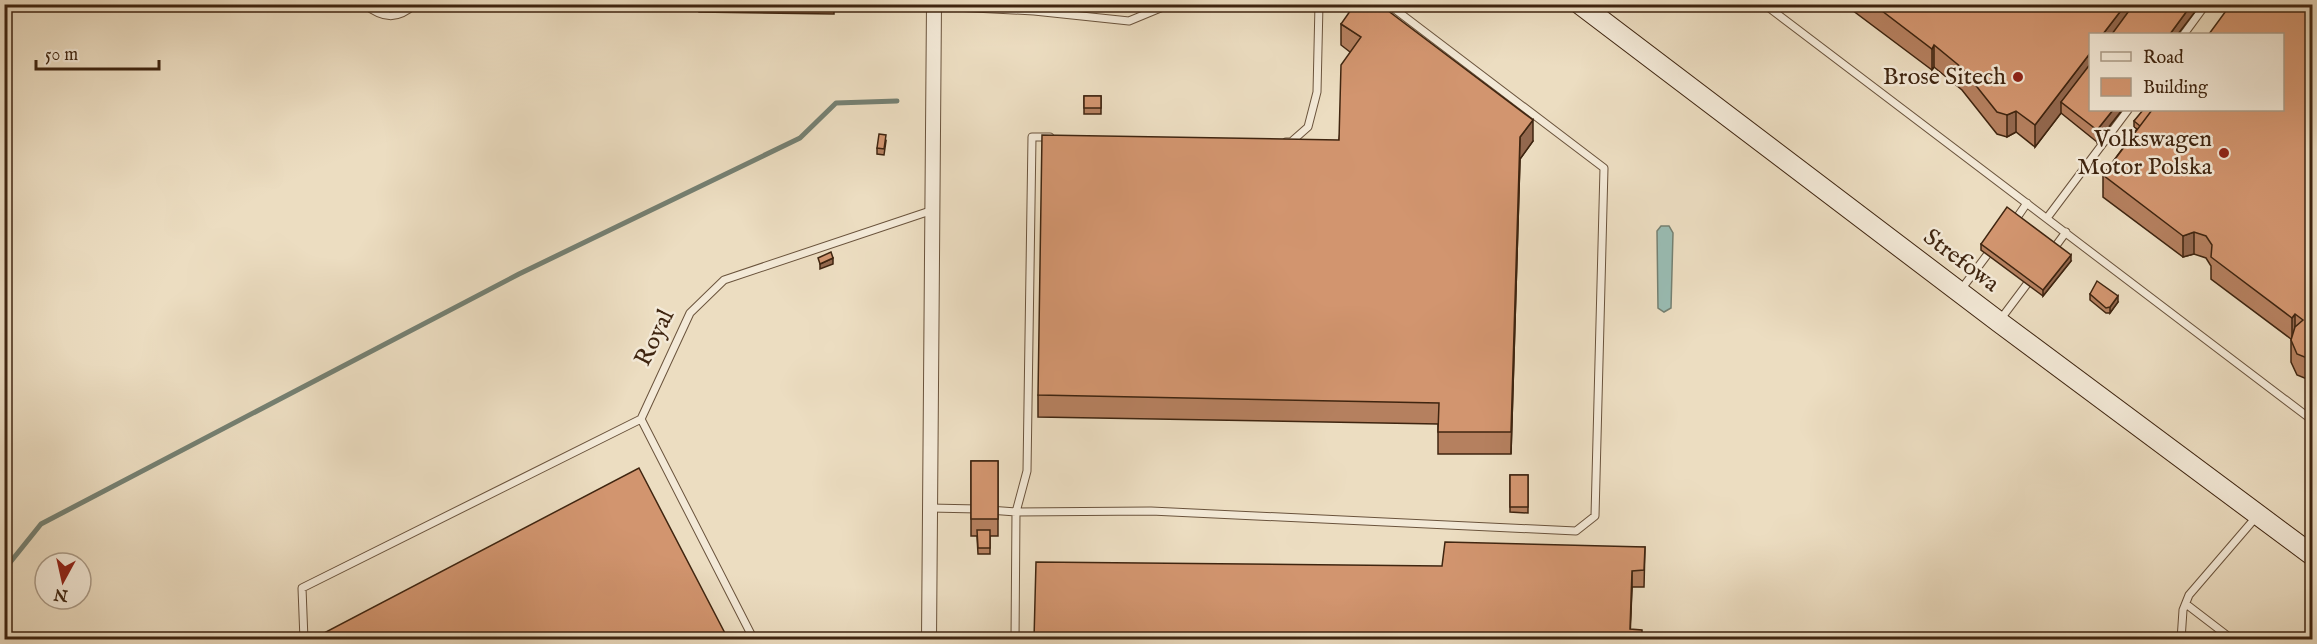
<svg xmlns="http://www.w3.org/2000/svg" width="2317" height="644" font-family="'IM FELL English',serif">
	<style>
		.water { fill: #99bcb3; stroke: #758072; stroke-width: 1.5 }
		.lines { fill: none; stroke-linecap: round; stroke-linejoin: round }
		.stream { stroke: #758072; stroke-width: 5 }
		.lane-casing { stroke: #6a533c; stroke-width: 9 }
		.street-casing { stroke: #6a533c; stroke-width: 16 }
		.secondary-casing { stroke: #3f2510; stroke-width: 22 }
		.lane { stroke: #f3e9d7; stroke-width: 7 }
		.street { stroke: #f3e9d7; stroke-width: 14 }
		.secondary { stroke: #f3e9d7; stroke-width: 20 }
		.wall { fill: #b5805f; stroke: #3f2510; stroke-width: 1.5 }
		.shaded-wall { fill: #93684e; stroke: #3f2510; stroke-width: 1.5 }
		.building { fill: #d2956f; stroke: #3f2510; stroke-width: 1.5 }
		.poi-dot { fill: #8f2418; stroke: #f3e9d7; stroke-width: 2 }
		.labels { text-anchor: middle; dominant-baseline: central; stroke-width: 5; stroke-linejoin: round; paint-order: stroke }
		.poi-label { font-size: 24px; fill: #3f2510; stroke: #f3e9d7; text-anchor: end }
		.street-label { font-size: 24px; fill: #3f2510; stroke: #f3e9d7 }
	</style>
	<rect width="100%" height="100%" fill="#ecddc1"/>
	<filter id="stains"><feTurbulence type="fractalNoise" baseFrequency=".00333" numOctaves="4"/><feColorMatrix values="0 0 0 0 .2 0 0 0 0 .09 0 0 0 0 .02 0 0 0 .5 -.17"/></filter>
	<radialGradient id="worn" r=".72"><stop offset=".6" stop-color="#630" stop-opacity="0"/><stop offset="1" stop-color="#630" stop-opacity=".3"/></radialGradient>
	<path class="water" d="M1661,226H1669L1673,233L1671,308L1664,312L1658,308L1657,231Z"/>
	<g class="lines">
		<path class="stream" d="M4,570L41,524L519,274L800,138L836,103L897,101"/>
		<defs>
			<path id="lane" d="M364,4C382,18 397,21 415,4
				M1030,4L1034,11L1129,21L1170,4
				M1764,4L2312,420
				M934,6L1034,11
				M2184,34L2206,4
				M1050,137H1032L1027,471L1016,512L1151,511L1576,531L1595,516L1604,168L1388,4
				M1286,142H1291L1308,127L1317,92L1319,4
				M2047,218L2128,110
				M2016,219L2027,203
				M2055,247L2066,232
				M1960,291L1987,255
				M2000,320L2027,284
				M641,419L754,640
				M930,508L978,509
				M989,510L1016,512L1015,640
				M2186,604L2233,640
				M304,640L302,588L641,419L690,313L724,280L933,210
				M2181,640L2183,610L2189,595L2257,516"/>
			<path id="street" d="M929,640L934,4"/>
			<path id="secondary" d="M1580,4L1999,322L2312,555"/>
		</defs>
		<use href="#lane" class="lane-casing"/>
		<use href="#street" class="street-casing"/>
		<use href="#secondary" class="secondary-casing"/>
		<use href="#lane" class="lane"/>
		<use href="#street" class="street"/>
		<use href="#secondary" class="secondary"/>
	</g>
	<path class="wall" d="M699,4H834V14L699,12Z
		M1844,4H2201L2091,110H2122L2097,142L2061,113L2035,147L2016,132L2007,137L1997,134L1962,90L1934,67L1932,70Z
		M2313,4V379H2307L2297,375L2291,362V339L2211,279V266L2206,258L2194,254L2183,257L2103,197V175L2137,129L2134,127V121Z
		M1341,24L1533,141L1520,159L1511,454H1438V424L1038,417V395L1339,140L1350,52L1341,45Z
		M1084,96H1101V114H1084Z
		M886,141L884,155L877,154V148Z
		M1981,244L2071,261L2043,296L1981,250Z
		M2090,294L2118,302L2110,313H2106L2090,300Z
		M971,461H998V536H990V554H978L977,536H971Z
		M1510,475H1528V513L1510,512Z
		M1645,547L1644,587H1632L1630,629L1442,566Z"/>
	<path class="shaded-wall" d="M2126,4H2142L2119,34H2103Z
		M2192,4H2201L2178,34H2170Z
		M1934,45V67L1932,70V49Z
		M2091,52V73L2061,102V113L2035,147V125Z
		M2113,110H2122L2097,142V130Z
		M2016,111V132L2007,137V115Z
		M1533,120V141L1520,159L1511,454L1520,137Z
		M2194,232V254L2183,257V236Z
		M2071,255V261L2043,296V290Z
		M833,258V264L820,269V264Z
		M2118,296V302L2110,313V307Z
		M2295,314V336L2292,340V318Z
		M1632,571V587L1630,639Z"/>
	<path class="building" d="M699,4H834V9L699,6Z
		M1355,4H1379L1533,120L1520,137L1511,432H1438L1439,403L1038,395L1042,135L1339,140L1341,65L1361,37L1341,24Z
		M1873,4H2126L2103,34H2091V52L2035,125L2016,111L2007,115L1997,112L1962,68L1934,45L1932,49Z
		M2134,4H2192L2170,34H2112Z
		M2231,4H2313V357L2307,358L2297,354L2291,340L2295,327L2303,320L2295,314L2292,318L2211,257L2212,245L2206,236L2194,232L2183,236L2103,175L2152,110H2283V34H2209Z
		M2091,63V110H2113L2097,130L2061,102Z
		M1084,96H1101V108H1084Z
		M2143,110H2152L2140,126L2134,121Z
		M879,134L886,135L884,149L877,148Z
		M2007,207L2071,255L2043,290L1981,244Z
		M831,252L833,258L820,264L818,258Z
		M2097,281L2118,296L2110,307L2106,308L2090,294Z
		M971,461H998V519H971Z
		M639,468L728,639H325L322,634Z
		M1510,475H1528V507H1510Z
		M977,530H990V548H978Z
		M1445,542L1645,547L1644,570L1632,571L1630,629L1642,630V639H1034L1036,562L1442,566Z"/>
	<g class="poi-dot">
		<circle cx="2018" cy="77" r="6"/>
		<circle cx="2224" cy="153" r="6"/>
	</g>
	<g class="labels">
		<g class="poi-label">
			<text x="2006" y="77">Brose Sitech</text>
			<text x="2212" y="139">Volkswagen<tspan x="2212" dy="28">Motor Polska</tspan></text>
		</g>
		<g class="street-label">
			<text transform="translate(1961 261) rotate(37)">Strefowa</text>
			<text transform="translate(655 338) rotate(-64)">Royal</text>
		</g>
	</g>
	<rect width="2317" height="644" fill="none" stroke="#ecddc1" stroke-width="24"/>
	<rect x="6" y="6" width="2305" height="632" fill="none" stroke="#3f2510" stroke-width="3"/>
	<rect x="12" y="12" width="2293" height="620" fill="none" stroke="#3f2510" stroke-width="1.5"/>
	<rect x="2089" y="33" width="195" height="78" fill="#f3e9d7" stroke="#ab9b87" stroke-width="1.5"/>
	<rect x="2101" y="52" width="30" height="9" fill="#f3e9d7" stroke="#ab9b87" stroke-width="1.5"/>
	<text x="2143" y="63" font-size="18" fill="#3f2510">Road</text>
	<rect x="2101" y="78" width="30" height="18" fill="#d2956f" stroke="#ab9b87" stroke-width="1.5"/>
	<text x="2143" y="93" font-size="18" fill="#3f2510">Building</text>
	<g transform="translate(63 581) rotate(188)"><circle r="28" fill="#f3e9d7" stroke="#ab9b87" stroke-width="1.5"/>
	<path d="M0-4.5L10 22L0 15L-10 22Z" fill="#8f2418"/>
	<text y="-9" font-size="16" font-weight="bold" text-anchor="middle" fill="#3f2510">N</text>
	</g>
	<path d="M36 60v9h123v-9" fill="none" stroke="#3f2510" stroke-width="3"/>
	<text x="45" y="60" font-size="18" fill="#3f2510" stroke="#f3e9d7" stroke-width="4.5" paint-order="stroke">50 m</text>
	<rect width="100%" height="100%" filter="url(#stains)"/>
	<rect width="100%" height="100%" fill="url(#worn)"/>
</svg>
